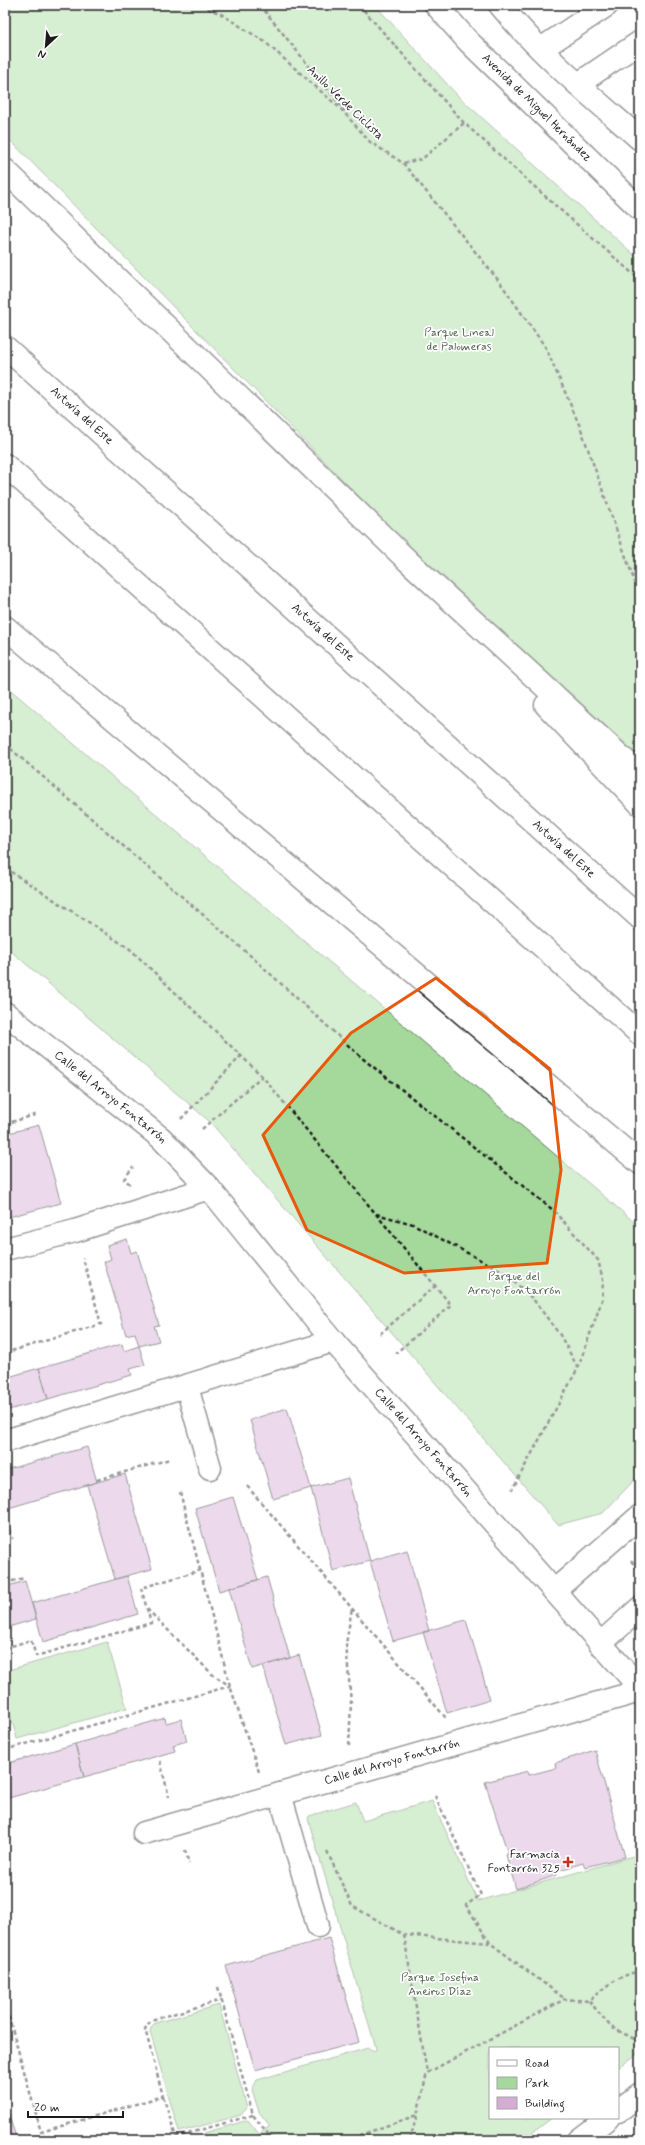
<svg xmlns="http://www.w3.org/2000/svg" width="645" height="2145" font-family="Mynerve,sans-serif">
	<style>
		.green { fill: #a5d99c; stroke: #607a5c }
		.building { fill: #d4acd4; stroke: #1c1c1c }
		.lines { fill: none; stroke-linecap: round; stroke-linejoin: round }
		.minor-casing { stroke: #1c1c1c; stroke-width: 25 }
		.major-casing { stroke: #1c1c1c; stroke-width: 25 }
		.highway-casing { stroke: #1c1c1c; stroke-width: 25 }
		.path { stroke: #1c1c1c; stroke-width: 2.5; stroke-dasharray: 4 3; stroke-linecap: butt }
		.minor { stroke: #fff; stroke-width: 22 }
		.major { stroke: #fff; stroke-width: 22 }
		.highway { stroke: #fff; stroke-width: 22 }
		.marked { fill: none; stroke: #e8590c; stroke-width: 3; stroke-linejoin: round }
		.poi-dot { fill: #c8321e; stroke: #fff; stroke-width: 1.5 }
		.labels { text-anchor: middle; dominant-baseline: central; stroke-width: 3.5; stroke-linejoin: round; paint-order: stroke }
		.street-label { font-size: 12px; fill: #1c1c1c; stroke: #fff }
		.park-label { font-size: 12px; fill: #4c5e49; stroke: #fff }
		.poi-label { font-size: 12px; fill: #1c1c1c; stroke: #fff; text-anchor: end }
	</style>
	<rect width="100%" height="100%" fill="#fff"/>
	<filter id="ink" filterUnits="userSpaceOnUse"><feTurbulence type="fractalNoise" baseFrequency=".025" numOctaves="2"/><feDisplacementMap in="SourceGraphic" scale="8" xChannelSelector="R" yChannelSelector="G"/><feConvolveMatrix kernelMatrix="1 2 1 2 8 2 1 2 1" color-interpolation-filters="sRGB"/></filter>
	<g filter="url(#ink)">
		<path class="green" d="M5,5H375L459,97L640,260V765L512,653L5,135Z
			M5,685L640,1227V1474L603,1513L558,1525L210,1122L5,946Z
			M107,1642L127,1708L17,1739L5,1696V1671Z
			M432,1801L478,1901L640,1854V2052L618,2068V2048H490V2118H552L523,2140H206L204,2133L248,2120L259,2134L270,2126L259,2112L252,2090L257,2080L368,2048L375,2051L377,2046L375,2045L308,1819L309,1816L356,1802L363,1821Z
			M219,2005L247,2108L241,2115L179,2132L150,2032L151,2027L155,2023Z"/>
		<path class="building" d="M39,1125L61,1203L5,1218V1134Z
			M127,1239L131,1253L137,1251L159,1325L154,1326L159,1341L139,1346L135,1333L126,1335L104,1262L111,1259L107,1245Z
			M122,1344L124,1351L139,1346L145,1365L130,1369L132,1375L48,1399L39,1368Z
			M39,1368L48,1399L5,1411V1378Z
			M287,1408L311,1488L273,1499L250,1420Z
			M87,1447L97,1482L5,1509V1470Z
			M125,1474L152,1569L115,1579L87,1485Z
			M348,1478L370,1561L333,1571L311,1488Z
			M233,1497L258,1580L219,1591L195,1508Z
			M5,1512L11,1533L5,1535Z
			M407,1550L429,1631L393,1641L370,1561Z
			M127,1576L138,1614L43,1642L32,1603Z
			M267,1577L290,1658L252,1669L229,1588Z
			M25,1581L36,1619L5,1628V1587Z
			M466,1620L490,1700L447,1713L423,1632Z
			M299,1655L322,1735L286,1745L263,1666Z
			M165,1718L166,1723L181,1719L187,1741L173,1745L175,1751L84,1777L75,1744Z
			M75,1744L84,1777L5,1799V1764Z
			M595,1750L625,1857L585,1867L583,1863L556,1871L557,1875L516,1889L506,1855L508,1854L485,1782L528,1771L529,1775L556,1768L555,1763Z
			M329,1938L359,2042L255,2070L226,1966Z
			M5,2100L9,2116L5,2117Z
			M9,2116L17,2140H5V2117Z"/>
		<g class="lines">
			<defs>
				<g id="minor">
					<path id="s1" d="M436,5L468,41L640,209"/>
					<path d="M500,5C541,55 592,97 640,139"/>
					<path d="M541,49L607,5"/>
					<path d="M578,84L640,42"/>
					<path id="s2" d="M5,1013L161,1138L209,1188L333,1341L640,1688"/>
					<path d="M5,1249L75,1231L209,1188"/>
					<path d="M187,1387L210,1468"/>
					<path d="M5,1441L333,1341"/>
					<path d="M280,1794L318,1926"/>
					<path id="s3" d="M144,1833L640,1691"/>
				</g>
				<path id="major" d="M618,2111L640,2094
					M579,2140L608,2118"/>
				<g id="highway">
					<path d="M5,170L408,561L640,774"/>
					<path id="s4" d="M5,347L640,918"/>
					<path d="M5,465L640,1034"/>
					<path d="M5,627L640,1163"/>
					<path d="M546,705L640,804"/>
					<path d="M554,1591L640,1516"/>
					<path d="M600,1644L640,1608"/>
				</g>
			</defs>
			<use href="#minor" class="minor-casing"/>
			<use href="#major" class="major-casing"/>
			<use href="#highway" class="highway-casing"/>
			<path class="path" d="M201,5L221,14L265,42L341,109L370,142L403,163L422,159L464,123
				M260,5L345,111
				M359,5L464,123L556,206L640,280
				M403,163L499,281L546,348L581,429L640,597
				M5,744L252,957L362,1058L553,1210L598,1260L603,1280L602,1300L578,1368L512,1490
				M5,868L130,949L262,1076L451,1305L396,1353
				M181,1119L241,1056
				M5,1124L38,1114
				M202,1129L262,1076
				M130,1184L124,1179L133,1167
				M376,1214L413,1224L505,1273L533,1299L560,1335L578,1368
				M380,1334L435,1286
				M5,1353L101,1324L83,1258
				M97,1480L170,1459
				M247,1486L446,1718
				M180,1492L230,1686L259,1772
				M5,1540L13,1538
				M631,1561L640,1571
				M5,1583L24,1578
				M147,1609L212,1674L230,1686
				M5,1648L31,1640L36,1656L151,1623L141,1588L201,1570
				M349,1746L351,1703L346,1644L352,1608
				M5,1750L230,1686
				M160,1761L169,1797
				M435,1796L481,1895L466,1905L490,1943L565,1999
				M185,1850L189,1864
				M327,1851L352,1906L404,1935L489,1943
				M404,1935L427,2073
				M218,1987L253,2115L273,2140
				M589,2001L611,2027L640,2042
				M5,2003L41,2132L163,2096L145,2029L151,2020L222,2000
				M163,2096L176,2137L253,2115
				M346,2140L417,2115L427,2073L565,1999L589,2001C605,1986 618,1976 640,1971
				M410,2140L417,2115"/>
			<use href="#minor" class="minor"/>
			<use href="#major" class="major"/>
			<use href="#highway" class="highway"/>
		</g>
	</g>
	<path d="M0 0H645V2145H0ZM436,978L550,1069L561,1170L547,1263L404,1273L307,1230L263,1135L351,1033Z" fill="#fff" fill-opacity=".55" fill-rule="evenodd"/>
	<path class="marked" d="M436,978L550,1069L561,1170L547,1263L404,1273L307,1230L263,1135L351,1033Z"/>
	<path class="poi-dot" d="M566 1856h4v4h4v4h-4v4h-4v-4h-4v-4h4z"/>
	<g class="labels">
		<g class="street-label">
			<text transform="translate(345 103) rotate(44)">Anillo Verde Ciclista</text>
			<text stroke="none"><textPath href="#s1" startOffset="144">Avenida de Miguel Hernández</textPath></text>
			<text stroke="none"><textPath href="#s4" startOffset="103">Autovía del Este</textPath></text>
			<text stroke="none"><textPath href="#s4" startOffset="427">Autovía del Este</textPath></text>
			<text stroke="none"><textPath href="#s4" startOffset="751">Autovía del Este</textPath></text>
			<text stroke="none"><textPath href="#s2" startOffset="135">Calle del Arroyo Fontarrón</textPath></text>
			<text stroke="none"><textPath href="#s2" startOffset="602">Calle del Arroyo Fontarrón</textPath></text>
			<text stroke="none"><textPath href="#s3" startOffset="258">Calle del Arroyo Fontarrón</textPath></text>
		</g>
		<g class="park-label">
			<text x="459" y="333">Parque Lineal<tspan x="459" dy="14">de Palomeras</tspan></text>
			<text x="514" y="1277">Parque del<tspan x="514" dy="14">Arroyo Fontarrón</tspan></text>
			<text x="440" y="1978">Parque Josefina<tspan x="440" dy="14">Aneiros Díaz</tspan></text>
		</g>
		<g class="poi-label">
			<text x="560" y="1855">Farmacia<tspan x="560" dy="14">Fontarrón 325</tspan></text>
		</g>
	</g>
	<rect width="645" height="2145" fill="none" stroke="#fff" stroke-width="20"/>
	<rect x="10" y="10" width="625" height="2125" fill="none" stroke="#1c1c1c" stroke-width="1.5" filter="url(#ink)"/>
	<rect x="489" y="2047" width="130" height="72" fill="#ffffff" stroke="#a4a4a4"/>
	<rect x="497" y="2060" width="20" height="6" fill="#ffffff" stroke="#a4a4a4"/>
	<text x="525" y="2067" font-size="12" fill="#1c1c1c">Road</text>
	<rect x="497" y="2077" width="20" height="12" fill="#a5d99c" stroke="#a4a4a4"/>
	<text x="525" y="2087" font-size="12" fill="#1c1c1c">Park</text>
	<rect x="497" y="2097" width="20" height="12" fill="#d4acd4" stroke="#a4a4a4"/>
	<text x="525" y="2107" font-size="12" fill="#1c1c1c">Building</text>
	<g transform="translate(46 46) rotate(206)" stroke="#ffffff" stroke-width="3" paint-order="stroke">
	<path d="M0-3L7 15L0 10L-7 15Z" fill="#1c1c1c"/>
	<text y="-6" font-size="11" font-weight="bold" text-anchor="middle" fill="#1c1c1c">N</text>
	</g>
	<path d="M28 2111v6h95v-6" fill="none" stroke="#1c1c1c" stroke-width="2"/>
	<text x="34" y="2111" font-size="12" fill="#1c1c1c" stroke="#ffffff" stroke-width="3" paint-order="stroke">20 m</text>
</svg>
